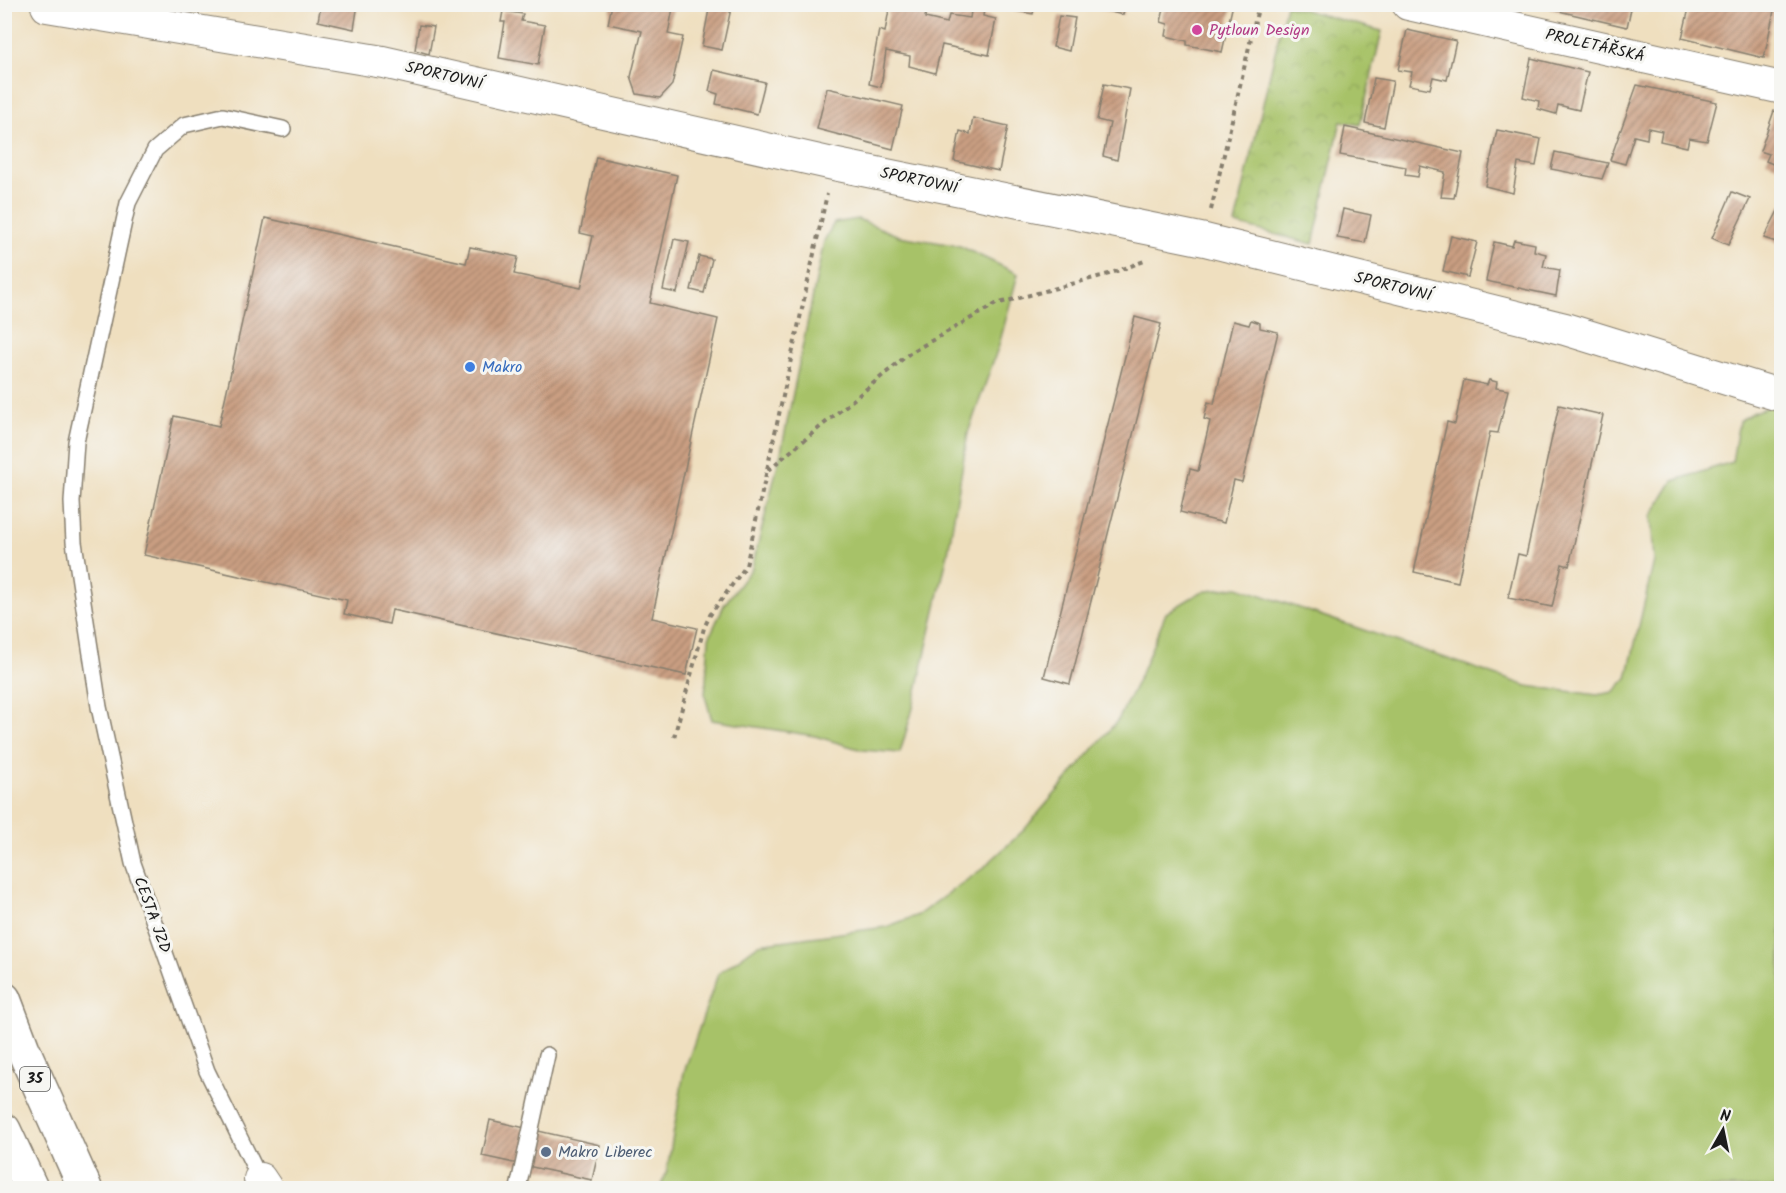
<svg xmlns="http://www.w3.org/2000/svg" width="1786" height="1193" font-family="Kalam,sans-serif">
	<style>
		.grass { fill: #a7c268; stroke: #626f42; stroke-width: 1.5 }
		.park { fill: url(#park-crowns); stroke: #626f42; stroke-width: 1.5 }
		.building { fill: url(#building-hatch) }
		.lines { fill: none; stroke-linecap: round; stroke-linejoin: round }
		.lane-casing { stroke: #867e6e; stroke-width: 18 }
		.street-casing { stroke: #867e6e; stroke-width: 34 }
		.highway-casing { stroke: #867e6e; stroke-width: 36 }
		.path { stroke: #867e6e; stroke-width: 4; stroke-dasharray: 4.5 4.5; stroke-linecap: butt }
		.lane { stroke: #fff; stroke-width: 15 }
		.street { stroke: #fff; stroke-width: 32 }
		.highway { stroke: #fff; stroke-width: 33 }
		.hotel-dot { fill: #d1479c; stroke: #f6f6f2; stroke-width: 2 }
		.shop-dot { fill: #3f7fe0; stroke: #f6f6f2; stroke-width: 2 }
		.service-dot { fill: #5c6f8a; stroke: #f6f6f2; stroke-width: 2 }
		.labels { text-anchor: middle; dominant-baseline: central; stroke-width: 6; stroke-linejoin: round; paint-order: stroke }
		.shield { fill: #f6f6f2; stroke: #5d5d5c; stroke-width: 1.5 }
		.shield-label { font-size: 15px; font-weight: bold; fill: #1c1c1c }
		.hotel-label { font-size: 16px; fill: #b23c85; stroke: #f6f6f2; text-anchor: start }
		.street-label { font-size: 16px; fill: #1c1c1c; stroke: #f6f6f2 }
		.shop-label { font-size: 16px; fill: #366cbe; stroke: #f6f6f2; text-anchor: start }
		.service-label { font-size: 16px; fill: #4e5e75; stroke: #f6f6f2; text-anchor: start }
	</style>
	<defs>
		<pattern id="park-crowns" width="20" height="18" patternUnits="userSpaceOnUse" patternTransform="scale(1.5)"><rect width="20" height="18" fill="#a7c268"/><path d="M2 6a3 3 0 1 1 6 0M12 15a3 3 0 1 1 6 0" fill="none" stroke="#8fa65a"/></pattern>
		<pattern id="building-hatch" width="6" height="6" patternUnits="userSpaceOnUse" patternTransform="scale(1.5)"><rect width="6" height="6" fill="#ca9f82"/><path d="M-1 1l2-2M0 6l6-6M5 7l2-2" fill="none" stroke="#a3816a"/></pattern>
	</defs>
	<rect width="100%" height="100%" fill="#f6f6f2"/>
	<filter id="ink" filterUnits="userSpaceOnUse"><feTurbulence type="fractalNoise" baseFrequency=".0167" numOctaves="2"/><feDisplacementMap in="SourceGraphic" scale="12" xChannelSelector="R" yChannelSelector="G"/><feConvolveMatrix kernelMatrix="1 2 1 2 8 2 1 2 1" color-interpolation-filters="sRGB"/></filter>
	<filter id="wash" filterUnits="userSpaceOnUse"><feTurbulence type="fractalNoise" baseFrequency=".008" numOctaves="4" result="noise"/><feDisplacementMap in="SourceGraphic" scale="24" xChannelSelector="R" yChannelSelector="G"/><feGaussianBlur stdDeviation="1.35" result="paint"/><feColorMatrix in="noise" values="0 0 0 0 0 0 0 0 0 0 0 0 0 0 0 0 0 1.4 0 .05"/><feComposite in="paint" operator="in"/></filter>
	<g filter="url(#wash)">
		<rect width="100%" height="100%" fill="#efdfbf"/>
		<path class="grass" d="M858,219L899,236L960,246L1018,274L999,345L968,433L948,553L913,708L900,753L862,750L815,736L712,720L705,696L709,638L724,605L752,568L781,452L824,241L834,223Z
			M1770,406H1781V1188H660L667,1170L684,1072L718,974L759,944L886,927L918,915L982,869L1024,830L1118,720L1140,676L1166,613L1201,592L1238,587L1527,686L1597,695L1613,692L1627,678L1654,561L1651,517L1673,481L1732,462L1739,421L1754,412Z"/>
		<path class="park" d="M1286,5L1382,31L1360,125L1341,121L1313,244L1235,224Z"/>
		<g id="blocks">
			<path class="building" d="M321,4H358L354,29L318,21Z
				M612,4H671L673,8L668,34L683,37L672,85L660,98L637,94L631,77L642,31L608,24Z
				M710,4H732L722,50L702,46Z
				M890,4H927L925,18L947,23L949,15L970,18L972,4H985L983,16L996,19L989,55L942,45L935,73L909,66L910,56L886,51L881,87L869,84L879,30L885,32Z
				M1080,4H1125L1123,15Z
				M1165,4H1233L1222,52L1187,45V41L1166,36L1168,24L1161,22Z
				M1551,4H1632L1627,27L1550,9Z
				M1690,4L1775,6L1764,58L1682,38Z
				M995,5H1035L1033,14L994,7Z
				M503,11L523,14L521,21L545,25L538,65L499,58L505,22H501Z
				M1059,16L1075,18L1069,51L1053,47Z
				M419,25L434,27L429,54L415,50Z
				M1407,30L1456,41L1447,80L1433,77L1430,89L1409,85L1412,72L1398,70Z
				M1531,58L1588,72L1579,110L1558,105L1556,114L1538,109L1539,101L1523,97Z
				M714,70L765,82L757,114L716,104L718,94L709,91Z
				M1374,78L1393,81L1384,127L1365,123Z
				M1104,84L1130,89L1117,160L1103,156L1110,123L1097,120Z
				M1637,85L1717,102L1707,141L1689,138L1687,147L1660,141L1662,131L1648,128L1647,139L1634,136L1625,164L1610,160Z
				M827,88L903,106L893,149L817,129Z
				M1774,111L1782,113V168L1766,161L1769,154L1760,151Z
				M973,118L1008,126L999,171L954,161L960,131L970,134Z
				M1345,127L1463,153L1454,198L1441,197L1445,172L1420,166L1418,177L1405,175L1406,167L1340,155Z
				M1497,130L1541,139L1536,166L1518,163L1513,193L1485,186Z
				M1555,152L1608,163L1602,179L1551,169Z
				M596,157L677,175L650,303L718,319L652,618L697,628L686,675L392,610L389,624L344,614L347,600L144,555L174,416L219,426L265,218L466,263L470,247L518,257L514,274L581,288L593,236L580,233Z
				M1732,192L1750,199L1728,245L1712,238Z
				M1782,203V244L1764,238Z
				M1343,209L1371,215L1365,243L1337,238Z
				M1451,236L1477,242L1468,277L1443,271Z
				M674,239L689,242L677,293L663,290Z
				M1514,240L1535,244L1534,251L1546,254L1543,267L1560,270L1556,296L1486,281L1494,242L1512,246Z
				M699,256L712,259L704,293L691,290Z
				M1135,317L1161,324L1070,684L1044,677Z
				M1251,320L1260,323V328L1278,332L1242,482L1234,480L1224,523L1180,512L1190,469L1198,471L1210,421L1204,419L1208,402L1214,404L1233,321L1249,325Z
				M1464,380L1487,385L1489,380L1497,382L1496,388L1508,390L1498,433L1490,432L1458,582L1414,572L1447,422L1455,424Z
				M1559,405L1603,415L1569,566L1562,564L1552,607L1508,598L1518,554L1526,556Z
				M490,1120L600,1145L592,1180L482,1156Z"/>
		</g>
	</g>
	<g filter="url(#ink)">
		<use href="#blocks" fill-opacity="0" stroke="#867e6e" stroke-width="1.5"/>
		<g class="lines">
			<defs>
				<path id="lane" d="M260,1179L207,1071L133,863L99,707L74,542L72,502L76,442L128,203L155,150L184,125L223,116L283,129
					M518,1188L547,1055"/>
				<path id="street" d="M1408,4L1782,88
					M47,6L383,62L833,164L1205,240L1565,329L1782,396
					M260,1179L266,1188"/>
				<path id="highway" d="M4,999L23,1049L85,1188
					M4,1130L31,1188"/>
			</defs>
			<use href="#lane" class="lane-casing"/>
			<use href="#street" class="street-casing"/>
			<use href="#highway" class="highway-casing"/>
			<path class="path" d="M1211,210L1259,4
				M768,470L910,353L996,304L1109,274L1147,260
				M674,737L704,628L710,615L746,566L827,194"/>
			<use href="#lane" class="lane"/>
			<use href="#street" class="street"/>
			<use href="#highway" class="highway"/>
		</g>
	</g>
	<circle class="hotel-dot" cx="1197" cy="30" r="6"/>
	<circle class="shop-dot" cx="470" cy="367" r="6"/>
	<circle class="service-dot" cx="546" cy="1152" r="6"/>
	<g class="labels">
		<rect class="shield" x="20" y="1067" width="30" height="24" rx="4.5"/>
		<g class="shield-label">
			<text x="35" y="1079">35</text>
		</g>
		<g class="hotel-label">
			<text x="1209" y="30">Pytloun Design</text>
		</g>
		<g class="street-label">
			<text transform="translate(1595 46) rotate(13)">PROLETÁŘSKÁ</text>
			<text transform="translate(444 76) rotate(13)">SPORTOVNÍ</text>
			<text transform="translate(919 181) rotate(12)">SPORTOVNÍ</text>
			<text transform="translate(1393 287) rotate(14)">SPORTOVNÍ</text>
			<text transform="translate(152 915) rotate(70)">CESTA JZD</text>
		</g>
		<g class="shop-label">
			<text x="482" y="367">Makro</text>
		</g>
		<g class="service-label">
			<text x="558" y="1152">Makro Liberec</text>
		</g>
	</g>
	<rect width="1786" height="1193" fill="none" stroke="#f6f6f2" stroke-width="24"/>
	<g transform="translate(1723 1130) rotate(9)" stroke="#f6f6f2" stroke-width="4.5" paint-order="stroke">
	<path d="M0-4.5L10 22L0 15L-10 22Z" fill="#1c1c1c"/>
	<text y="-9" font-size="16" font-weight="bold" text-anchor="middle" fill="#1c1c1c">N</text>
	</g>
</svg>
